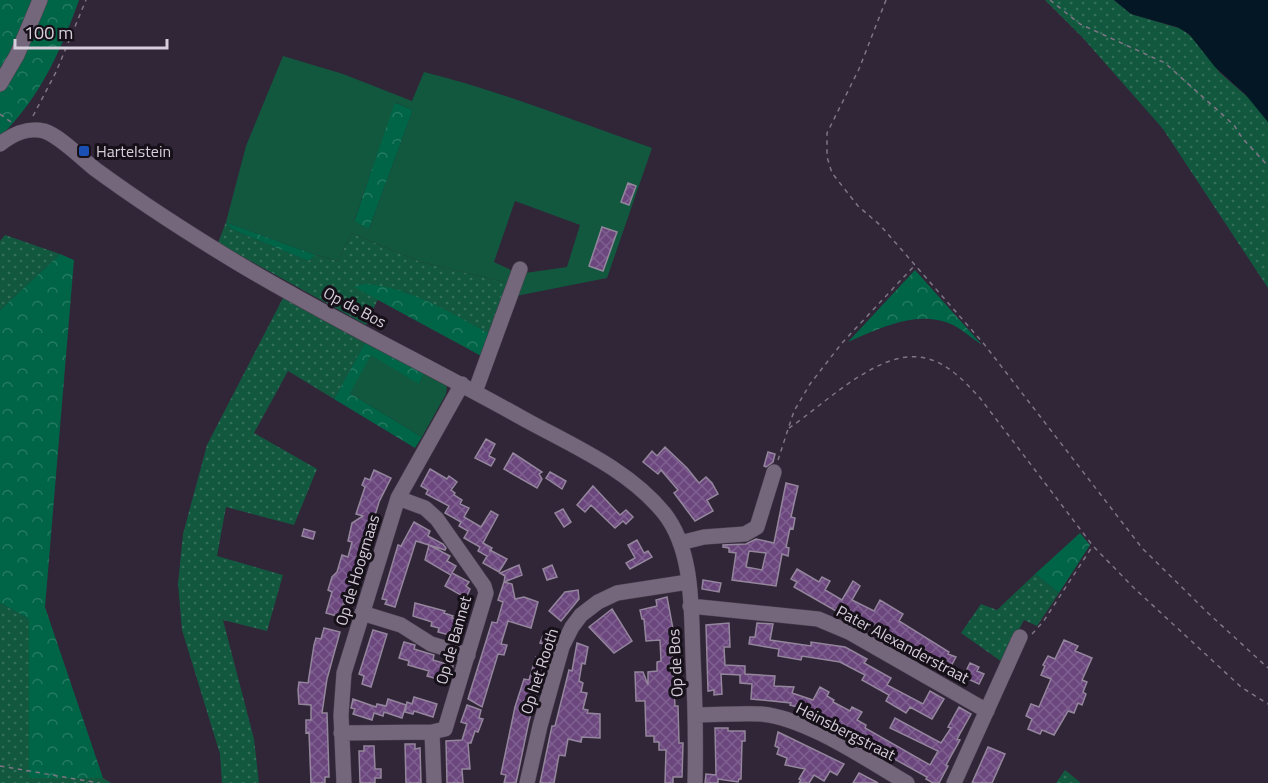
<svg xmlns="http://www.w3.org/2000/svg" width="1268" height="783" font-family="'Titillium Web',sans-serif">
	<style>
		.grass { fill: url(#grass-dots) }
		.forest { fill: url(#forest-crowns) }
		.park { fill: #12583f; fill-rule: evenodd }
		.water { fill: #041725 }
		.building { fill: url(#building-cross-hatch); stroke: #94869c; stroke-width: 1.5; fill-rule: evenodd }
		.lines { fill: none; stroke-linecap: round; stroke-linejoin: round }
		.minor-casing { stroke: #4a4050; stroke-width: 16 }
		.path { stroke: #7f7585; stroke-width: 1.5; stroke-dasharray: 4.5 4.5; stroke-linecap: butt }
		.minor { stroke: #74667b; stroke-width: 15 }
		.transit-dot { fill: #1a4fb4; stroke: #161119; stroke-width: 2 }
		.labels { text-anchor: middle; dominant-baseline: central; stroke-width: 6; stroke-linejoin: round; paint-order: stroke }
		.poi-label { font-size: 16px; fill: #d6cedb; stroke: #161119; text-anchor: start }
		.street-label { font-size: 16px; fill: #d6cedb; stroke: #161119 }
	</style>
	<defs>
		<pattern id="grass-dots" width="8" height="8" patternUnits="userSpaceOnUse" patternTransform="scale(1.5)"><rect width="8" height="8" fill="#12583f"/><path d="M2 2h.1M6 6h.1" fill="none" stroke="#346f5a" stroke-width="1.8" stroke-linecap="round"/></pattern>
		<pattern id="forest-crowns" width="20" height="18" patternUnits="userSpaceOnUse" patternTransform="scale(1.5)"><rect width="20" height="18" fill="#006546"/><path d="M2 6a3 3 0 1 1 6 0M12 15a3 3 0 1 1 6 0" fill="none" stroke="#247a60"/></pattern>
		<pattern id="building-cross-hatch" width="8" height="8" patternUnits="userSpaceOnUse" patternTransform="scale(1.5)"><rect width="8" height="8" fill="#6b477e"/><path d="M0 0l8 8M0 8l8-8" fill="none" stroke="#7f6090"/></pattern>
	</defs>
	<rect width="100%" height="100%" fill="#312538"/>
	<path class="grass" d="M1045,0H1114L1131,14L1182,29L1195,40L1220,73L1251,100L1268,122V288L1163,129L1083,38Z
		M226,222L231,229L308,261L316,255L338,261L351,233L421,262L509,283L491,334L405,292L355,287L378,299L366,325L218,243Z
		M5,235L60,254L0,310V241Z
		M284,296L367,339L334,399L288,371L254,433L317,469L294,525L226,507L217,556L283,575L267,631L223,620L254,739L259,783H222L220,754L182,630L178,584L183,534L207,445Z
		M1035,574L1059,593L1037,626L1024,620L1002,662L961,633L981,604L997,610Z
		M0,603L29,619V778H103L111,783H0Z
		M1065,770L1081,783H1056Z"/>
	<path class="forest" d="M0,0H79C61,51 39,99 0,137Z
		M394,102L413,110L369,229L354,222Z
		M226,222L316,255L308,261L231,229Z
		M60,254L74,260L45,607L103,778H29V619L0,603V310Z
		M915,270L982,345C973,339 964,331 955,326C920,308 881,328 848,342Z
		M364,284C409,286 451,314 491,334L483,357L354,287Z
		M367,339L425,372L419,384L350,393L422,437L415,448L334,399Z
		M1080,533L1090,545L1059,593L1035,574Z"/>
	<path class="park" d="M283,56L343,74L412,101L424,72C501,91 577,122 652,148L607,278L516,296L525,273L567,267L580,225L515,201L494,262L513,271L509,283L421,262L351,233L338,261L316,255L226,222L246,146ZM395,102L413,110L369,229L354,221Z
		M371,355L419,384L425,372L447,386L446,394L422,437L350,393Z"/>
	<path class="water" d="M1114,0H1268V122L1245,94L1215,67L1189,34L1177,27L1131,14Z"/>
	<path class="building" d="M628,183L636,186L629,205L621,202Z
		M602,227L617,232L603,271L589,266Z
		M486,439L495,444L489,456L495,459L491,466L475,458Z
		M665,447L687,468L699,483L706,477L712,483L718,494L707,500L713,511L695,521L674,493L678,490L661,470L658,474L643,462L652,451L657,456Z
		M768,452L775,454L773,462L766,467L764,466Z
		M513,453L542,472L539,474L542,479L537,488L504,469Z
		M430,469L447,479L449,476L457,482L451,490L455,493L454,495L462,500L460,504L469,508L464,517L481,527L491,511L498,515L483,543L492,548L490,551V550L507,559L499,572L483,563L487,556L478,551L480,547L464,538L468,531L459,526L461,522L445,513L449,506L426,494L428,490L421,486Z
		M374,470L391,478L379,502L368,539L363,537L359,552L364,553L353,590L348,589L343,604L348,605L344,618L326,613L332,592L328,590L332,577L337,572L342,555L348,557L352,542L348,541L352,523L363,516L356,514L365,487L362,485L365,478L370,480Z
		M550,472L566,481L562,489L546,478Z
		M786,483L798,486L791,517L795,518L793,529L790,528L786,547L789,548L788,556L782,554L776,586L732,580L736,553L729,552V548L723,547V545L746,544L756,539L774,543ZM749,551L766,553L762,570L746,567Z
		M593,486L620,515L626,510L633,517L626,524L623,521L615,528L591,505L585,512L577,505Z
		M563,509L571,522L564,527L555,513Z
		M414,522L430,531L428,536L443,544L446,548L445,550L416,541L395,607L385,604L387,600L382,599L398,545L401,546Z
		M304,529L315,532L313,539L302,536Z
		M637,540L644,553L648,551L652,557L630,569L626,563L635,558L628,545Z
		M429,545L450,556L447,561L456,566L452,573L469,582L466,586L470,589L466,598L445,586L451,575L425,560Z
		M519,565L522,575L504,582L505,576L500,573Z
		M552,565L557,577L547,580L543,569Z
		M797,569L819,582L822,577L830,581L825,590L842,600L853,581L860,586L852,600L874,611L880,600L903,614L899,621L949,652L948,654L956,657L950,668L919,651L918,652L838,607L836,611L794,587L797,582L791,579Z
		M703,580L721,583L719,592L702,589Z
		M504,582L512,584L515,599L524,597L538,602L531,628L508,621L501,644L507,645L504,655L498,654L482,707L468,699L492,622L497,623L503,602L498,600Z
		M578,590L579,599L561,621L549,611L565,592Z
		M667,597L674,634L675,651H672L675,706H678L679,743H683L682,777H673V783H665L666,750H659V742H654V736H646L645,701H636L635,672H643L648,685V672L657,671V662L661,661L660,640L646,641L644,619H642L640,610L657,606L656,600Z
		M415,603L445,611L444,613L453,616L452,618L466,622L463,632L459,631L457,637L438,632L439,628L431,626L432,622L413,616Z
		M612,609L632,641L614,653L589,627Z
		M729,623L730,647H724L725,665L745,666V674L775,676L774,686L794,687L792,693L813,700L820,687L829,692L827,696L834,700L833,702L850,711L852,707L862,712L857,720L866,725L865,728L930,765L938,751L890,728L895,718L941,743L951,728L948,727L959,707L971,714L957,739L960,740L946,765L948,766L939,783H933L926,779L927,777L849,734L850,732L818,713L817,714L802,706L801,708L790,705L791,703L751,699L752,684L740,683V675L721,674L722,694L714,695V690L708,691L706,625Z
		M757,623L773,624L770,640L811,646V642L845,647L867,659L864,663L891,678L887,685L923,704L930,691L944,699L932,719L910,707L906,713L886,701L889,695L862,680L865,675L840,662L802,656L801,660L778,656L779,649L749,644L750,637H755Z
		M324,628L340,632L327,679L322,713H327L329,777H325V783H311L309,732L306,733V720H311V705L299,704L298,690L299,682L308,683L314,645L316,638L321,639Z
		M373,630L387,634L371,687L362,684L364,676L359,674Z
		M544,633L554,636L550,646L540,643Z
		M1064,640L1078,646L1075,651L1092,658L1082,680L1087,682L1083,692L1086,694L1082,705L1078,703L1074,713L1068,711L1054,735L1042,730L1040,734L1028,729L1032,719L1026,716L1031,704L1039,707L1051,679L1041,675L1045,666L1043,665L1048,656L1055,659Z
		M404,642L415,645L414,649L434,655L433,660L453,666L448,682L427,676L429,671L408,665L409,661L399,658Z
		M577,643L588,647L585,664L582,663L579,681L583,683L581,692L587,693L583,709L588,710L587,713L600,714V738L582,737L581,742L568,739L565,756L559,755L554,783H540L552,726H555L569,670L572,671Z
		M536,657L546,660L529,721L516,783H504L506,775L501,774L515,707L524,679L529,680Z
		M970,663L979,667L977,671L984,674L979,684L968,679L970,675L965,673Z
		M414,697L437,704L433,717L414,711L413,714L405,712L407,702L412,704Z
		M353,699L376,707L377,704L386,706L388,699L406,705L402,718L384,712L383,716L374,713L372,720L353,714L355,709L351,708Z
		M467,705L481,710L479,718L483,719L478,732L475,731L471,743H468L470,769H462L463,783H447L446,741L462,740L467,724L461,722Z
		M715,728H728V731H745V741H742L741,779H739L738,782L718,779V783H705L706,774L716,775Z
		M778,732L844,764L837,775L830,771L824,781L814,775L809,783H799L801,780L799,779L805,769L785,765L787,758L777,754L779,748L775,746Z
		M405,744H415V749L420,748L421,783H406Z
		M364,746H374L375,769H381V778H375V783H360L359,751H364Z
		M988,747L1005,754L992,783H972Z
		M859,773L878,783H853Z"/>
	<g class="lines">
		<defs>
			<path id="minor" d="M0,84L17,55L40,0
				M0,144C13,134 27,127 44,131C60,136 81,158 95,169C140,202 188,233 236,262C329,318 429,366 524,419C573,446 628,469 664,513C694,551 691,610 693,656C695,698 696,741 695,783
				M475,392L520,269
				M398,498L425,508L437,519L484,586L486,593L445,729L432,732L434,783
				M680,543L704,537L745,534L757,527L774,472
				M690,606L818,619L849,632L987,711
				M362,613L401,625L431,644L468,655
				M695,715C717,715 739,713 761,714C807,718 867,760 907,783
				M341,733L432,732
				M344,783L341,715L344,673L398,498L462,384
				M527,783L540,726L562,647L572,627L581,615L598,602L617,593L688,582
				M954,783L1020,637"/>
		</defs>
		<use href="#minor" class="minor-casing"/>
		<path class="path" d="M886,0L859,69L827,133V157L832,173L858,206L880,225L984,344L1142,548L1208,613L1268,668
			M1050,0L1080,24L1165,63L1234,125L1243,139L1268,166
			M0,114L11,122
			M33,116L56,72L86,0
			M789,428C824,405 880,347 925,358C948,363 964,381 980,398L1093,546L1134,588L1241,687L1268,704
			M778,460L794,411L810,384L842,343L915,265
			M1032,634L1043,622L1092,547
			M0,766L99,783"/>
		<use href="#minor" class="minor"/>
	</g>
	<rect class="transit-dot" x="78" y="145" width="12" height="12" rx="3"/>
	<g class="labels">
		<g class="poi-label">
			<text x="96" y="151">Hartelstein</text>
		</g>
		<g class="street-label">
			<text transform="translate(355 307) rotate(28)">Op de Bos</text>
			<text transform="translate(357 570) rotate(-73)">Op de Hoogmaas</text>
			<text transform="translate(453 640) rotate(-74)">Op de Bannet</text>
			<text transform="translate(903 644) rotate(28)">Pater Alexanderstraat</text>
			<text transform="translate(675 663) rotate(-93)">Op de Bos</text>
			<text transform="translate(539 671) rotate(-72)">Op het Rooth</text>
			<text transform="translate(846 731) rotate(27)">Heinsbergstraat</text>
		</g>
	</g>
	<path d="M15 39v9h152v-9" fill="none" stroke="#d6cedb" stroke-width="3"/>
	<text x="24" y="39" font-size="18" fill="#d6cedb" stroke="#161119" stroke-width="4.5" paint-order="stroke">100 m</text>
</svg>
